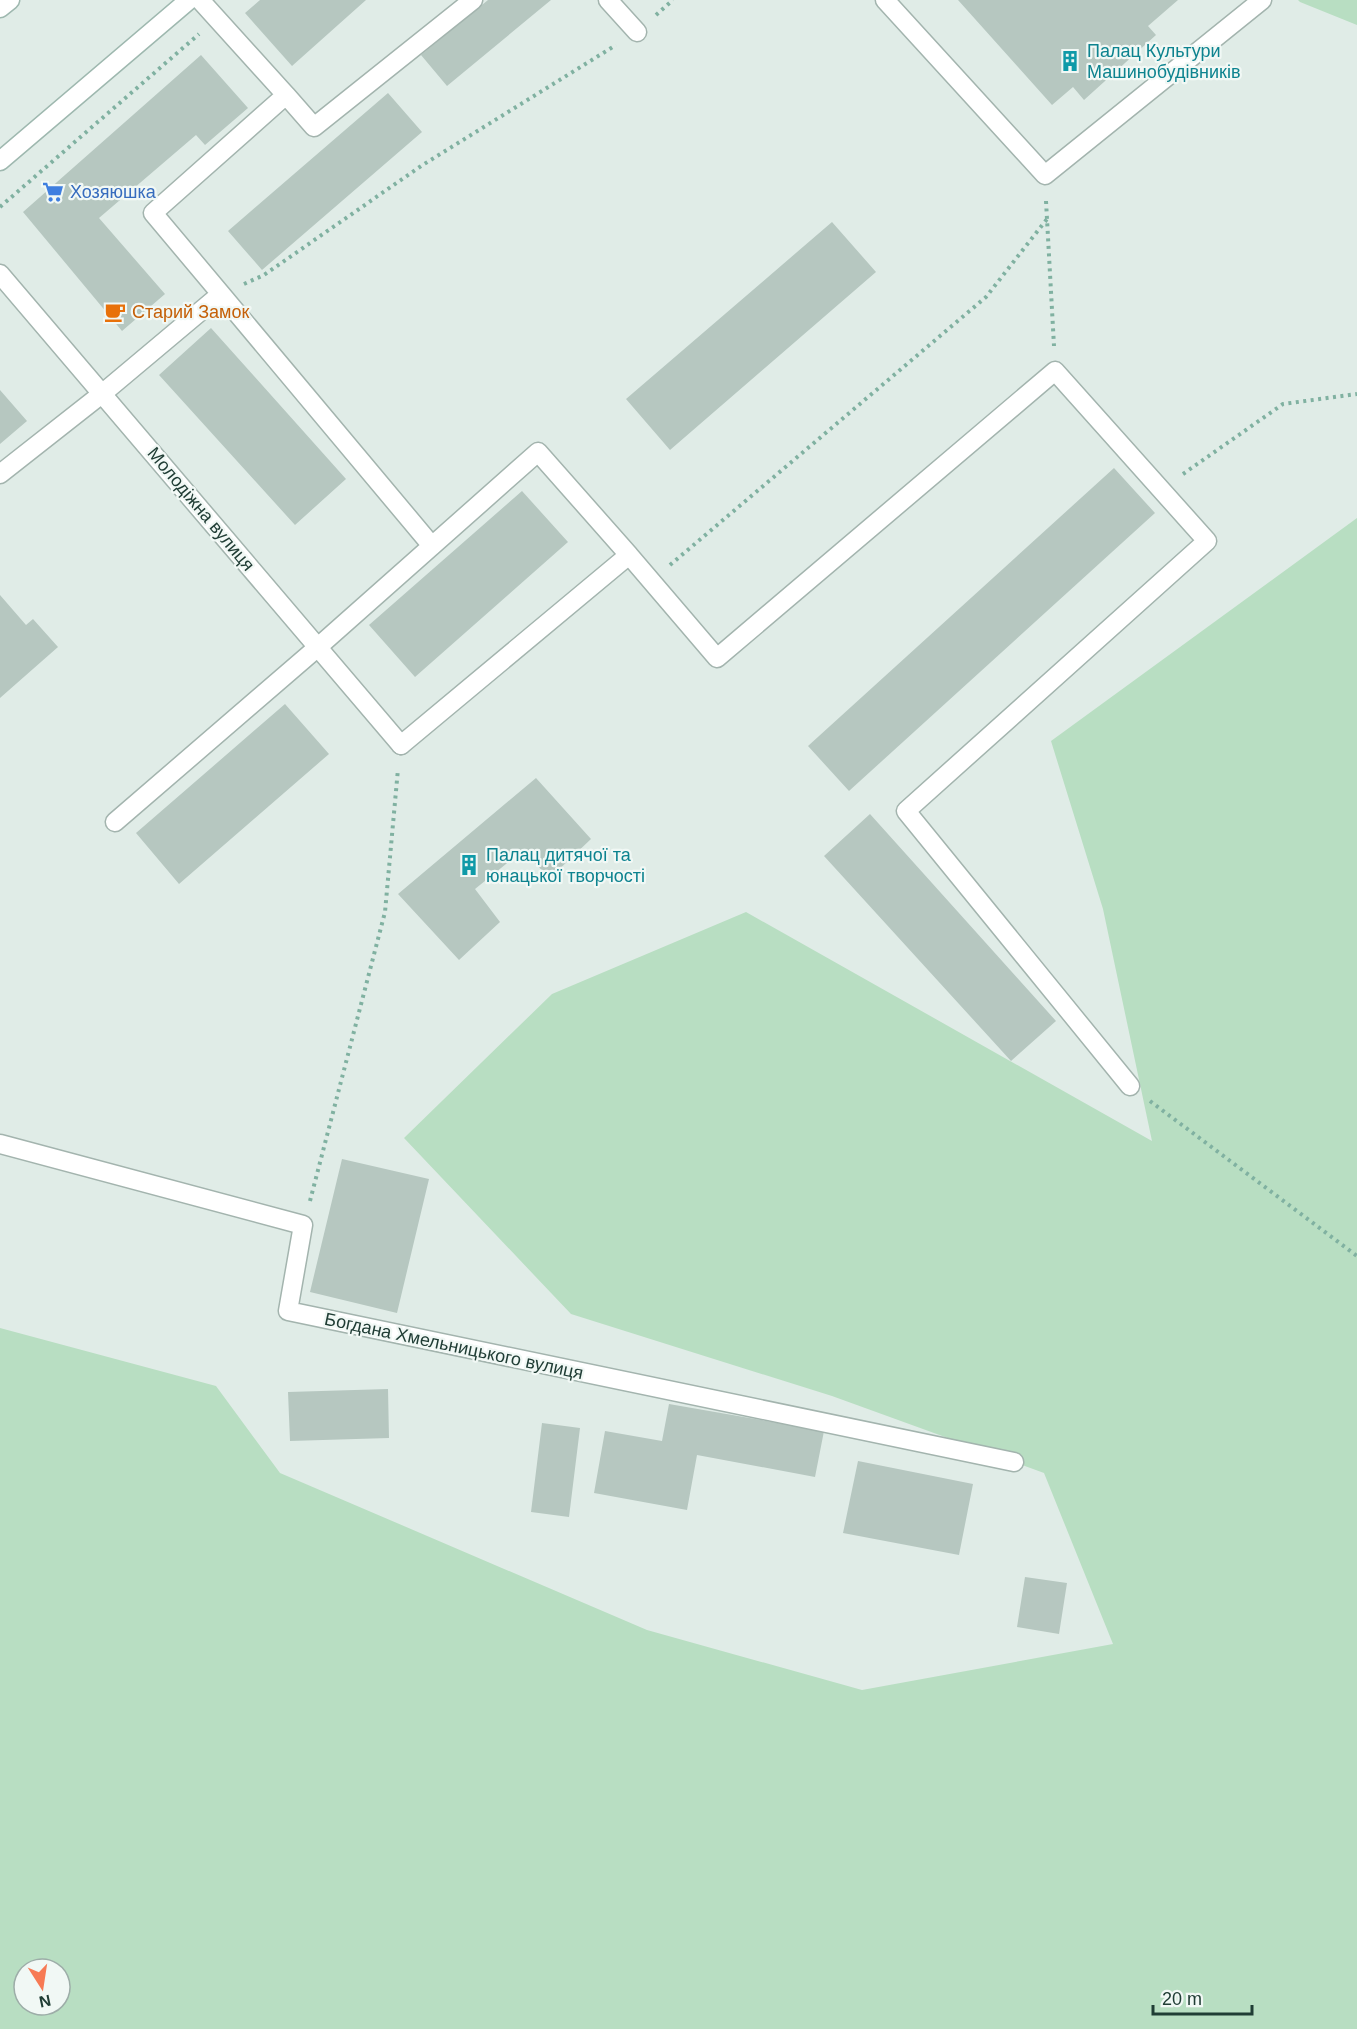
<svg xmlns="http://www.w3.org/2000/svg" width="1357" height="2029" font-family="Arial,sans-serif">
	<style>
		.green { fill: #b8dec2; fill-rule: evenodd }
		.building { fill: #b6c7c0 }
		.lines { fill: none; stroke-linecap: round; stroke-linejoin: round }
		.lane-casing { stroke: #a3b4ae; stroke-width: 21 }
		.street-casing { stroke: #a3b4ae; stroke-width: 21 }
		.secondary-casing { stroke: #9eb8af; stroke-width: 21 }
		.path { stroke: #80b1a1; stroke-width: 4; stroke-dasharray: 3 4.5; stroke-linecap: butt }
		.lane { stroke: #fff; stroke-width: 18 }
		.street { stroke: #fff; stroke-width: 18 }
		.secondary { stroke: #fff; stroke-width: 18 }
		.labels { text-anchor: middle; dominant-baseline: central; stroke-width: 4.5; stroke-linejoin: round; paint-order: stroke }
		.culture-label { font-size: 18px; fill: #0d838f; stroke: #f1f8f5; text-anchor: start }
		.shop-label { font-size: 18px; fill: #366cbe; stroke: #f1f8f5; text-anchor: start }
		.food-label { font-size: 18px; fill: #c56008; stroke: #f1f8f5; text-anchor: start }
		.street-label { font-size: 18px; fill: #203d35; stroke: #f1f8f5 }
	</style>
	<rect width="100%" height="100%" fill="#e0ece7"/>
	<path class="green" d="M1298,0H1357V25L1300,2Z
		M1357,518V2029H0V1328L216,1386L280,1473L647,1630L862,1690L1113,1644L1044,1473L832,1396L571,1314L404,1138L552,994L746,912L1152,1141L1103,909L1051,741ZM24,1969H60V2005H24Z"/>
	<path class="building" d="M260,0H366L292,66L245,13Z
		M488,0H551L447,86L421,55Z
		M958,0H1178L1148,26L1156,35L1084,100L1073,87L1052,105Z
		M201,55L248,108L205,145L196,135L99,218L165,294L122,331L23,212Z
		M388,93L422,132L262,270L228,231Z
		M832,222L876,272L670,450L626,399Z
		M211,328L346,479L295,525L159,375Z
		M0,390L27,421L0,444Z
		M1114,468L1155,513L849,791L808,746Z
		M522,491L568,542L415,677L369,625Z
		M0,595L26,625L33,619L58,647L0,698Z
		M285,704L329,754L179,884L136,833Z
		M536,778L591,839L550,878L522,851L475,889L500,922L459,960L398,894Z
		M870,814L1056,1021L1011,1061L824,856Z
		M342,1159L429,1179L397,1313L310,1292Z
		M388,1389L389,1438L290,1441L288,1392Z
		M669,1404L824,1431L815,1477L697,1455L687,1510L594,1493L605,1431L662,1441Z
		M542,1423L580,1428L569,1517L531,1512Z
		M858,1461L973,1484L959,1555L843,1533Z
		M1025,1577L1067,1583L1059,1634L1017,1627Z"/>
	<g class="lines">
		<defs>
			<path id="lane" d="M200,0L286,95L153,213L221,294
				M608,0L637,32
				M885,0L1045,175L1262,0
				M286,95L314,127L473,0
				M0,474L103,393L221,294L432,546
				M401,745L629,555L717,658L1055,371L1207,541L906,811L1130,1086
				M115,822L318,647L538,452L629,555"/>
			<path id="street" d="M0,274L401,745
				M0,1144L303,1225L288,1311L1014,1462"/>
			<path id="secondary" d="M0,8L10,0
				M0,161L189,0"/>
		</defs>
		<use href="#lane" class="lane-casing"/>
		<use href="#street" class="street-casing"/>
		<use href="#secondary" class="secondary-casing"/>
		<path class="path" d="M656,15L673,0
			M1046,201L1054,346
			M0,207L199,34
			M244,284L264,275L421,166L616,45
			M1183,474L1283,404L1357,394
			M670,565L986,297L1047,219
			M1150,1101L1357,1256
			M310,1201L385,912L398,769"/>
		<use href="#lane" class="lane"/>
		<use href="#street" class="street"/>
		<use href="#secondary" class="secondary"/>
	</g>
	<defs>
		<symbol id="building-bare" viewBox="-9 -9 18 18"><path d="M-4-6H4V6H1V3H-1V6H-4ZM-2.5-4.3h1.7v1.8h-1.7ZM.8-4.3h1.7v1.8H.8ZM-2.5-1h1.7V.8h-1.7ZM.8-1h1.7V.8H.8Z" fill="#0f9aa8" stroke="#f1f8f5" stroke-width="2.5" paint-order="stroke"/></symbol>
		<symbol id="supermarket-bare" viewBox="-9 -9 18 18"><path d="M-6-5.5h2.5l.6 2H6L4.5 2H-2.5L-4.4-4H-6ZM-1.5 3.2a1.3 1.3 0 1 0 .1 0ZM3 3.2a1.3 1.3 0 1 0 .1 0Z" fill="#3f7fe0" stroke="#f1f8f5" stroke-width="2.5" paint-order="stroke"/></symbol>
		<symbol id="cafe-bare" viewBox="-9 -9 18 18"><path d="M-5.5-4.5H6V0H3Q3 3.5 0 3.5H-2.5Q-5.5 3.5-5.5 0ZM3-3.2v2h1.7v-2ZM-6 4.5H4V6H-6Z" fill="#e8710a" stroke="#f1f8f5" stroke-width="2.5" paint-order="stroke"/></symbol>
	</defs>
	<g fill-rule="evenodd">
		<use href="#building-bare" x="1055" y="46" width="30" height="30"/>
		<use href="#supermarket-bare" x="38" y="177" width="30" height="30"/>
		<use href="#cafe-bare" x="100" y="297" width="30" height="30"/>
		<use href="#building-bare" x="454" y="850" width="30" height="30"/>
	</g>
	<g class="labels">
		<g class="culture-label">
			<text x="1087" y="51">Палац Культури<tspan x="1087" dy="21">Машинобудівників</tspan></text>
			<text x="486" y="855">Палац дитячої та<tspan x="486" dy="21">юнацької творчості</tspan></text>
		</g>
		<g class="shop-label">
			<text x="70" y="192">Хозяюшка</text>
		</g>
		<g class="food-label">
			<text x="132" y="312">Старий Замок</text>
		</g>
		<g class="street-label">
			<text transform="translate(201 509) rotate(50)">Молодіжна вулиця</text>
			<text transform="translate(454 1346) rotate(12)">Богдана Хмельницького вулиця</text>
		</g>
	</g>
	<g transform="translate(42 1987) rotate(168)"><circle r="28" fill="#f1f8f5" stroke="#9dada8" stroke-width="1.5"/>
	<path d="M0-4.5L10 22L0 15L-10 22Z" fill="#f77a54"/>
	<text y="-9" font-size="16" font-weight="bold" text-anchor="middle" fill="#203d35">N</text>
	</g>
	<path d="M1153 2005v9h99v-9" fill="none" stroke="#203d35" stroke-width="3"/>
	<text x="1162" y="2005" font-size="18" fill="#203d35" stroke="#f1f8f5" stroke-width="4.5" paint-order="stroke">20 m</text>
</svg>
